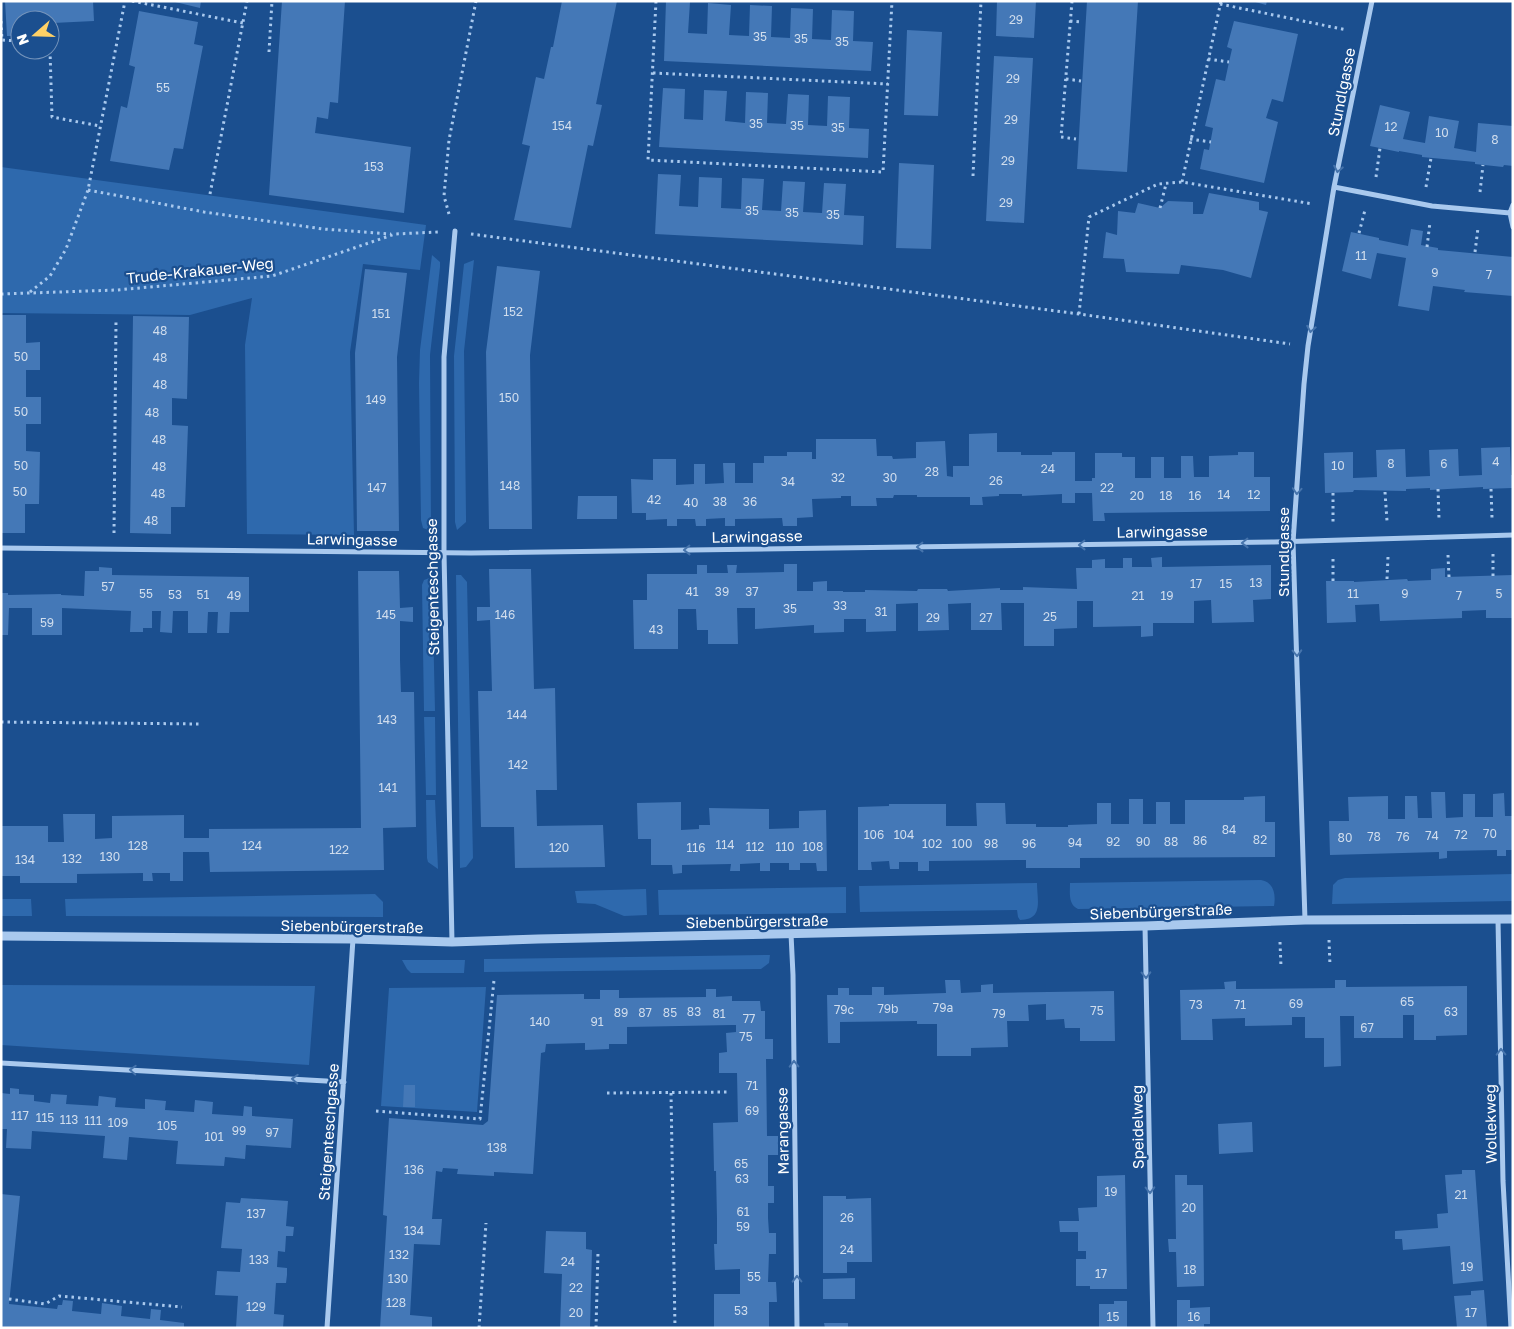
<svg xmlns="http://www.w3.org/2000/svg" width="1514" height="1329" font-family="'Golos Text',sans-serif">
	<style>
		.green { fill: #2e69ad }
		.building { fill: #4478b7 }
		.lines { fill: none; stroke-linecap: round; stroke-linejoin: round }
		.path { stroke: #a9c9ee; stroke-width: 3; stroke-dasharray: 2.5 4; stroke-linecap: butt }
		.minor { stroke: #a9c9ee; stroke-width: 5 }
		.tertiary { stroke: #a9c9ee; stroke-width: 9 }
		.oneway { stroke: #4674ac }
		.labels { text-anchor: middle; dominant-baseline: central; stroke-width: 4.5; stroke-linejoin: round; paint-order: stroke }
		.number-label { font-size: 12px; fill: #d0dded }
		.street-label { font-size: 15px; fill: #fff; stroke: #1b4f8f }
	</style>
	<rect width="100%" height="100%" fill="#1b4f8f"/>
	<path class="green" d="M1,167L426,225L420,270L363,264L350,352L354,535L247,534L245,345L252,298L190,315L1,313Z
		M432,255L440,262V267L430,355L431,531L423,528L421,520L419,383L420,350Z
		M474,260L464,351L466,516V522L457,530L455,522L454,356L464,264Z
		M456,575H461L467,582L473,858L466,867L460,868Z
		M432,577L435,711H424L422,585L424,580Z
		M424,717H435L436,795H426Z
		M426,800H435L438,869L428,862L427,858Z
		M1513,874V901L1332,904L1333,885L1338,880L1345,878Z
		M1261,880C1274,882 1276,895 1274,906L1078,909C1068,904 1070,893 1070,883Z
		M1037,883C1037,900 1044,920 1020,920L1018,917L1017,910L860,912L859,886Z
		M846,887V913L659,915L658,890Z
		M646,889L647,915L624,916L595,904L577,903L575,891Z
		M375,894L383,902V917L66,916L65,899Z
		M1,899H31L32,916H1Z
		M770,955L769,963L761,969L484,972V959Z
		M402,960H465L464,973H411L407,969Z
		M1,985L315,986L309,1065L1,1045Z
		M486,987L477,1112L381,1106L389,988Z"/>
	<path class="building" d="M5,1H93L94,21L53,23L54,36H50V20H20V36H7Z
		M171,1H201L200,8Z
		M282,1H345L338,103L330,102L328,119L317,117L315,133L411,147L404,213L269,195Z
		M562,1H617L596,104L602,105L593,146L588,145L571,228L514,220L530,146L522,144L536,77L544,79L551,47H553Z
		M666,1L690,2L688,33L707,34L708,3L731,5L729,35L749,36L750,5L772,6L771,37L790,38L791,8L813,9L812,39L831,40L832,10L854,11L853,41L873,42L871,71L664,61Z
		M997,1H1036L1034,38L996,36Z
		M1087,1H1138L1127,172L1077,169Z
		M1252,1H1267L1266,5Z
		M139,11L198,22L194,44L203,46L183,149L174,148L169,170L110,161L121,106L127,108L135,67L129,65Z
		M1234,21L1298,34L1283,102L1272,99L1266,118L1278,122L1264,183L1200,169L1204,149L1209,150L1213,128L1205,126L1216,79L1225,81L1229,62L1232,49L1227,47Z
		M907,30L942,32L938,116L904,115Z
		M994,56L1033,58L1024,223L986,221Z
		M663,88L685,89L684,119L703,120L704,90L727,91L725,121L745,123L746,92L768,93L767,123L786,124L788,94L809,95L808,125L827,126L828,96L850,97L849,128L869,129L868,158L659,147Z
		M1380,105L1410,112L1403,139L1425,143L1429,116L1459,121L1454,148L1476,152L1478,123L1513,126V166L1504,165L1503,167L1475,164V162L1422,157V155L1399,151V152L1370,146Z
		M899,163L934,165L931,249L896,248Z
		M658,174L681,175L679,206L698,207L699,177L722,178L721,208L741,209L742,178L764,179L762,210L781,211L783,181L805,182L803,212L822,213L824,183L846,184L844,215L864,216L863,245L655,234Z
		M1209,193L1259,202V210L1268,212L1251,278L1223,270L1181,265L1179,274L1126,272L1124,259L1103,258L1106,232L1117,235L1118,211L1135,213L1138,203L1160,208L1168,201L1193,202V214H1203Z
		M1411,229L1423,231L1421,245L1438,248V250L1513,257V296L1464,292L1465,290L1433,286L1429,311L1398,306L1406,258L1377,253L1371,279L1342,271L1351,232L1379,238V240L1408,246Z
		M497,266L540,271L530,355L532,529H489L486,352Z
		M365,269L407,273L397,357L399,531H357L355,353Z
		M1,315H26V343L40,342V370H26V397H41V424H26V451L40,452L39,504H25V533H1Z
		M133,316L189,317L187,399L172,398V425L188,426L185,507H171V534L130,533Z
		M997,433V452H1021V455H1052V452H1075V481H1092V478H1095V453H1122V457H1135V478H1151V457H1164V478H1181V456H1193L1194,477H1209V456L1238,455V452H1254V477H1270V511L1104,513L1105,521H1093L1092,493H1075V503H1062V494L1022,496V494H999V496L982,497L983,505H970V497H917V495H894L893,498H876L877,506H851V496H841V498L812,499L813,517L797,518V526H783L782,518L735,519V526H725V518L706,519V526H696L695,519H677V526H667V519L646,520V513H632L631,479L653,480V459H676V485L694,484V464H705V484L724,483L723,463H735V483H753V463H764V456H787V452H812V459H816V439H876L877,456H892L893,459L916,458V442L945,441L947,476L953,477V466H969V434Z
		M1510,447L1511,475H1513L1512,488L1483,489V487L1430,490V488L1406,489V491L1354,490L1353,492L1325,493L1324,453L1353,452V478L1377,477L1376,450L1405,449L1406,477L1430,476L1429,450L1458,449L1459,476L1482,475L1481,448Z
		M578,496H617V519H577Z
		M1162,557V567L1271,565V599L1253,600L1254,622L1212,623L1211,600L1194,601V623H1153V636L1141,637V626L1093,627V601H1077V628L1054,629V646H1024V603H1001L1002,630H971V603L948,604L949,630L918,631V603L896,604V631L866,632V619H844V632L814,633V625L755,629V608H737L738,644H708V630H697L696,609H678V649H634L633,600H647V574H697V565H707V573H728L727,565H737L736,573L784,572V564H797V591H813V582L827,581V591H843V592H865V590L917,591L918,589H947L948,591L1000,588V590H1023V587L1077,589L1076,568H1092V560L1105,559V568H1123V558H1132V567H1152L1151,558Z
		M99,567L112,568V575L249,577V612H230L229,633H217L218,612H208L207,633H188V611H173L172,633L160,632L161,611H152V628H143V632H130L131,611L62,608V635H32V608H9L8,635H1V593H8V595L61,594V595L84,596L85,571H99Z
		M1445,568V577L1513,575V618H1486V610L1462,611V618L1380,621L1379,604L1355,605L1356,622L1327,623L1326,581H1354V582L1407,579L1408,581L1431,580V569Z
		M489,569H531L534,689L555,688L557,790H536L537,826L603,825L605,867L515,868L514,827H481L478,691H492L490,620L477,621V607H490Z
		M358,571H399L400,608L413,607V622L400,621V660L401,692H414L416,827L383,828L384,870L210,872L209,852H183V881H170V873H152L153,881H143V873L77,874V883H20V876H1V826H48V842H64L63,814H95V839L112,838V816L184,815V838H209V829L361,828Z
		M1431,792H1445L1446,818L1463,817V794H1475V817H1493V794L1504,793L1505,816H1513V850H1506V856H1497V850L1447,851V858L1439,859V852L1330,855L1329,821H1349L1348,797L1388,796V819H1405V796H1417L1418,818H1432Z
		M1265,796V822H1275V857L1080,858V868H1026V860L929,861V871H918V862H899V869H890L889,861L871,862L872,870H858V807L889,806V804H946V826H977L976,803H1005L1006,824H1036V827H1068V825L1097,824V803H1111V824H1129V799H1143V824H1156V802H1170V824H1185V800H1244V797Z
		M681,802V830L699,829V825H710L709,808L769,809V829L799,828V811L826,810L827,871H817L816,863H800V870H789V863H770V871H760V863L740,864V871H730L731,864L682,865V873L673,874L672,865H651V839H638L637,803Z
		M945,980H960L961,993L981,992V985L993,984V993L1114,991L1115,1041H1080V1028H1065L1064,1019L1046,1020V1004L1028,1005L1029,1021H1007L1008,1047L971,1048V1056H937V1024H917V1021L840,1022V1043H828L827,995H838V988H849V995H872V987H884V995L946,993Z
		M1335,980H1346V987L1467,986V1035L1436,1036V1040H1414V1015H1403V1038H1354V1016H1340L1341,1066L1324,1067V1038H1305V1017H1292V1025L1245,1026V1018L1212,1019L1213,1040H1181L1180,990L1225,989L1224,982L1236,981V989L1335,988Z
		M706,989H716V997L732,996V1001H760L761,1011H765V1039H773V1059H766L767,1136H778V1155H768V1186H774V1203H768V1218L769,1233H776V1254H769L768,1282H776L777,1302H769V1328H714V1294H740V1269L715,1270L714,1244H717V1219L716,1171H714L713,1123L738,1122L737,1073H719V1053L727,1052L726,1033L736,1032V1025H732L627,1027V1044H609V1049L585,1050V1043L546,1044L545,1052L541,1053L533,1174L494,1172V1176L457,1174L458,1169L443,1168L442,1172L436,1171L432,1219H442L440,1245L414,1244L410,1315L432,1317V1328H380L387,1216L383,1215L389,1118L483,1125L488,1121L497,995L584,994V999H600V990H619V998L706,997Z
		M404,1085H415V1107H403Z
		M10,1088L19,1089V1094L34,1095V1101L50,1103L51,1094L67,1095L66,1104L98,1106L99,1096L116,1098L115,1107L145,1109V1099L166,1101L165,1110L194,1112L195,1100L213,1102L212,1114L243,1116L244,1106L252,1107V1116L293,1119L291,1148L246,1145L245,1159L225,1157L224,1166L176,1164L178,1141L129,1137L127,1160L103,1158L105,1136L32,1131L31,1149L6,1148L7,1129H1V1093L10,1094Z
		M1252,1122L1253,1152L1219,1154L1218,1124Z
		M1462,1170H1475L1483,1281L1453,1284L1450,1246L1403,1250L1402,1239H1395V1231L1438,1228L1437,1214L1448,1213L1445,1175L1462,1174Z
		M1125,1175L1127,1289H1090V1286H1076V1259H1086V1251H1078V1232H1060L1059,1221H1079L1078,1208L1097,1207V1176Z
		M1175,1175H1187V1185H1203L1204,1286L1177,1287L1176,1252H1169L1168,1239H1176Z
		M1,1194L20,1196L9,1304L57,1309L58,1305H62L63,1300L73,1301L72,1311L101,1314L102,1303L122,1306L121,1316L150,1319L151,1309L161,1310L160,1320L184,1323V1328H1Z
		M823,1196H846V1199L871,1198L872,1262H847V1273H823Z
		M241,1198L288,1201L286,1226L294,1227L293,1236H286L285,1252L278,1251L277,1267L287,1268V1275L286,1283H276L274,1314L284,1315L283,1328H236L238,1296L215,1295L217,1271L240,1272L242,1249L221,1248L226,1202L240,1203Z
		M546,1231L586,1232V1249L592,1250L590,1328H560L562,1274L544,1273Z
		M855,1278V1299H823V1279Z
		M1484,1290L1487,1328H1457L1454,1296L1471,1295V1291Z
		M1177,1300H1190V1308L1210,1307V1324H1204V1328H1177Z
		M1114,1301H1127V1328H1099V1304H1114Z
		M824,1323H848V1328H825Z"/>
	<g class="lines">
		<path class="path" d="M132,1L243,23
			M656,1L648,160L883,172L892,1
			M1072,1L1061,137L1076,139
			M1220,4L1347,30
			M1,21L2,40L20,41
			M1070,21L1081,22
			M50,50L52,117L100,126
			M269,52L272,1
			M1208,59L1229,62
			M653,73L888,84
			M1066,79L1081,81
			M1190,139L1211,142
			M973,176L981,1
			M1376,177L1380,148
			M1182,182L1221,1
			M1426,187L1431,158
			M88,190L204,212L323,229L391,234
			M1480,192L1483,165
			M210,194L247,1
			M1160,208L1166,184
			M449,214L444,196L449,140L476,1
			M1359,233L1365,210
			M471,234L1079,314L1290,344
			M1427,247L1430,222
			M1475,252L1478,228
			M30,292L50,276L66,249L88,190L125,1
			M1,294L117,290L272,276L395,234L438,232
			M1079,314L1089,217L1158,184L1182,182L1313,204
			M1438,489L1439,519
			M1491,489L1492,518
			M1385,492L1387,521
			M1333,493V523
			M114,533L116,321
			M1493,554V576
			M1448,555L1449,577
			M1387,579L1388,557
			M1333,581V559
			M1,722L202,724
			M1329,940L1330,966
			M1280,942L1281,967
			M607,1093L729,1092
			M671,1093L675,1328
			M376,1111L480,1119L494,980
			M9,1299L45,1304L59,1296L182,1307
			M479,1328L486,1223
			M596,1328L598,1252"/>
		<path class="minor" d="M1334,187L1432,206L1510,213
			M1513,205L1510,213L1513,227
			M1,548L471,553L1274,542L1513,535
			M1305,920L1293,542L1304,384L1308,346L1334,187L1372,1
			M1498,920L1503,1181L1511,1328
			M1145,926L1153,1328
			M791,934L793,975L797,1328
			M452,942L444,553V357L455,231
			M1,1063L344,1082
			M327,1328L353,939"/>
		<path class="tertiary" d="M1,936L353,939L452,942L538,939L1145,926L1305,920L1513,919"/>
	</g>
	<defs><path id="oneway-chevron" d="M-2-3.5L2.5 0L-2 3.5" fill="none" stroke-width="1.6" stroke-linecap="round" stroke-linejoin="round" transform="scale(1.25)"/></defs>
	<g class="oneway">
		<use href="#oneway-chevron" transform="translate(1338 169) rotate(101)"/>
		<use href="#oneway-chevron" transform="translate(1311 329) rotate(100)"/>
		<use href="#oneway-chevron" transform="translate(1297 491) rotate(94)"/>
		<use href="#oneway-chevron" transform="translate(1245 543) rotate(179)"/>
		<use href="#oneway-chevron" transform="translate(1082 545) rotate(179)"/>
		<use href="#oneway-chevron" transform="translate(920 547) rotate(179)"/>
		<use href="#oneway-chevron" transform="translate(687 550) rotate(179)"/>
		<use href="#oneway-chevron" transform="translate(1297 653) rotate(88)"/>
		<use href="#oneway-chevron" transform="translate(1146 975) rotate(89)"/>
		<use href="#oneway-chevron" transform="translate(1501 1052) rotate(-91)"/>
		<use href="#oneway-chevron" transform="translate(794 1064) rotate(-91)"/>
		<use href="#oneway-chevron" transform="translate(133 1070) rotate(-177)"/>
		<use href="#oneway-chevron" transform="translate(295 1079) rotate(-177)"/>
		<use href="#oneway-chevron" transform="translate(1150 1190) rotate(89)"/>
		<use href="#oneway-chevron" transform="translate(797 1279) rotate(-91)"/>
	</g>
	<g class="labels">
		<g class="number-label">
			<text x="1016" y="19">29</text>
			<text x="760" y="36">35</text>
			<text x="801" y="38">35</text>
			<text x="842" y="41">35</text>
			<text x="1013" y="78">29</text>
			<text x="163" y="87">55</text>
			<text x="1011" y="119">29</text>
			<text x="756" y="123">35</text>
			<text x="562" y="125">154</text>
			<text x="797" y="125">35</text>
			<text x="1391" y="126">12</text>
			<text x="838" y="127">35</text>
			<text x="1442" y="132">10</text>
			<text x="1495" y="139">8</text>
			<text x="1008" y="160">29</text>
			<text x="374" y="166">153</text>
			<text x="1006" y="202">29</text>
			<text x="752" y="210">35</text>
			<text x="792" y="212">35</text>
			<text x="833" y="214">35</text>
			<text x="1361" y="255">11</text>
			<text x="1435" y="272">9</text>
			<text x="1489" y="274">7</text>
			<text x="513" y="311">152</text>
			<text x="381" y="313">151</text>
			<text x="160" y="330">48</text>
			<text x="21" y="356">50</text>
			<text x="160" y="357">48</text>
			<text x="160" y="384">48</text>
			<text x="509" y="397">150</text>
			<text x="376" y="399">149</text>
			<text x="21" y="411">50</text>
			<text x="152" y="412">48</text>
			<text x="159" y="439">48</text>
			<text x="1496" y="461">4</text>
			<text x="1391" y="463">8</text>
			<text x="1444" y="463">6</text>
			<text x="21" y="465">50</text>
			<text x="1338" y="465">10</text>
			<text x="159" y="466">48</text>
			<text x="1048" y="468">24</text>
			<text x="932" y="471">28</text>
			<text x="838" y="477">32</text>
			<text x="890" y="477">30</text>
			<text x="996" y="480">26</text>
			<text x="788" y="481">34</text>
			<text x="510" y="485">148</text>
			<text x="377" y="487">147</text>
			<text x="1107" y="487">22</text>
			<text x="20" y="491">50</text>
			<text x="158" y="493">48</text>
			<text x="1224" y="494">14</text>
			<text x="1254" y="494">12</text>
			<text x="1137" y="495">20</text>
			<text x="1166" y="495">18</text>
			<text x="1195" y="495">16</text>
			<text x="654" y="499">42</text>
			<text x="720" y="501">38</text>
			<text x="750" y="501">36</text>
			<text x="691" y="502">40</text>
			<text x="151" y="520">48</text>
			<text x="1256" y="582">13</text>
			<text x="1196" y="583">17</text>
			<text x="1226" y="583">15</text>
			<text x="108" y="586">57</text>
			<text x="692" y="591">41</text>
			<text x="722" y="591">39</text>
			<text x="752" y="591">37</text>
			<text x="146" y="593">55</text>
			<text x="1353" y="593">11</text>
			<text x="1405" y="593">9</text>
			<text x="1499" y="593">5</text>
			<text x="175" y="594">53</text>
			<text x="203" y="594">51</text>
			<text x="234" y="595">49</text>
			<text x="1138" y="595">21</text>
			<text x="1167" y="595">19</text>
			<text x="1459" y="595">7</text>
			<text x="840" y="605">33</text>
			<text x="790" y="608">35</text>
			<text x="881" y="611">31</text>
			<text x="386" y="614">145</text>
			<text x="505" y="614">146</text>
			<text x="1050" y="616">25</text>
			<text x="933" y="617">29</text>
			<text x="986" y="617">27</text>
			<text x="47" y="622">59</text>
			<text x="656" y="629">43</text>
			<text x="517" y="714">144</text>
			<text x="387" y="719">143</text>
			<text x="518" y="764">142</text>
			<text x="388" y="787">141</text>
			<text x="1229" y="829">84</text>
			<text x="1490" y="833">70</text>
			<text x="874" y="834">106</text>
			<text x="904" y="834">104</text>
			<text x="1461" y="834">72</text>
			<text x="1432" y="835">74</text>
			<text x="1374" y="836">78</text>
			<text x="1403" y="836">76</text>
			<text x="1345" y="837">80</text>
			<text x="1260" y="839">82</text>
			<text x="1200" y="840">86</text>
			<text x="1113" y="841">92</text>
			<text x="1143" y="841">90</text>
			<text x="1171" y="841">88</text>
			<text x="1075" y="842">94</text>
			<text x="932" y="843">102</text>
			<text x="962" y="843">100</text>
			<text x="991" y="843">98</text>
			<text x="1029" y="843">96</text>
			<text x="725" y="844">114</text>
			<text x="138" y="845">128</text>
			<text x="252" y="845">124</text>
			<text x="755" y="846">112</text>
			<text x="785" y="846">110</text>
			<text x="813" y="846">108</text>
			<text x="559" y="847">120</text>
			<text x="696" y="847">116</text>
			<text x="339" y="849">122</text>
			<text x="110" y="856">130</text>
			<text x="72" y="858">132</text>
			<text x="25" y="859">134</text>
			<text x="1407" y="1001">65</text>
			<text x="1296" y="1003">69</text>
			<text x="1196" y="1004">73</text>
			<text x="1240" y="1004">71</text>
			<text x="943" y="1007">79a</text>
			<text x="888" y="1008">79b</text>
			<text x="844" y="1009">79c</text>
			<text x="1097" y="1010">75</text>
			<text x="694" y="1011">83</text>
			<text x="1451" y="1011">63</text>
			<text x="621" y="1012">89</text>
			<text x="645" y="1012">87</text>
			<text x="670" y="1012">85</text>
			<text x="719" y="1013">81</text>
			<text x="999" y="1013">79</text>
			<text x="749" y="1018">77</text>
			<text x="540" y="1021">140</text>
			<text x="597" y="1021">91</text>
			<text x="1367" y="1027">67</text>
			<text x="746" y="1036">75</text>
			<text x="752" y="1085">71</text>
			<text x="752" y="1110">69</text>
			<text x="20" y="1115">117</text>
			<text x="45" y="1117">115</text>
			<text x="69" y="1119">113</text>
			<text x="93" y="1120">111</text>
			<text x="118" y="1122">109</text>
			<text x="167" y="1125">105</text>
			<text x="239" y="1130">99</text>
			<text x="272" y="1132">97</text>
			<text x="214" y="1136">101</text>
			<text x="497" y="1147">138</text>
			<text x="741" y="1163">65</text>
			<text x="414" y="1169">136</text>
			<text x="742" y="1178">63</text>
			<text x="1111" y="1191">19</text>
			<text x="1461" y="1194">21</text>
			<text x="1189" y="1207">20</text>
			<text x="743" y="1211">61</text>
			<text x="256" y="1213">137</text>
			<text x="847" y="1217">26</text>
			<text x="743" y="1226">59</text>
			<text x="414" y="1230">134</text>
			<text x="847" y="1249">24</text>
			<text x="399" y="1254">132</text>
			<text x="259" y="1259">133</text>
			<text x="568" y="1261">24</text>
			<text x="1467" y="1266">19</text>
			<text x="1190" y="1269">18</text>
			<text x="1101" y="1273">17</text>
			<text x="754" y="1276">55</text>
			<text x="398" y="1278">130</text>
			<text x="576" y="1287">22</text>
			<text x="396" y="1302">128</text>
			<text x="256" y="1306">129</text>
			<text x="741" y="1310">53</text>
			<text x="576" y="1312">20</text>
			<text x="1471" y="1312">17</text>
			<text x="1113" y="1316">15</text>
			<text x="1194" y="1316">16</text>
		</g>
		<g class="street-label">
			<text transform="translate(1341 92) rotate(-79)">Stundlgasse</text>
			<text transform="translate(200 270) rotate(-6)">Trude-Krakauer-Weg</text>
			<text transform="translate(1162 531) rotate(-1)">Larwingasse</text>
			<text transform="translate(757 536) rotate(-1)">Larwingasse</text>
			<text transform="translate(352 539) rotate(1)">Larwingasse</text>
			<text transform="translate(1283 552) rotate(-90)">Stundlgasse</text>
			<text transform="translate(432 587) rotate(-91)">Steigenteschgasse</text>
			<text transform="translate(1161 911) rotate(-2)">Siebenbürgerstraße</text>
			<text transform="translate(757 921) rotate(-1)">Siebenbürgerstraße</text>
			<text transform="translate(352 926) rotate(1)">Siebenbürgerstraße</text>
			<text transform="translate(1490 1124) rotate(-91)">Wollekweg</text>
			<text transform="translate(1137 1127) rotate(-91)">Speidelweg</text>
			<text transform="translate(782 1131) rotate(-91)">Marangasse</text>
			<text transform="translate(328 1132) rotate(-86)">Steigenteschgasse</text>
		</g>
	</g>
	<rect width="1514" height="1329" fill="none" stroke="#ffffff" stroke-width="5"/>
	<g transform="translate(35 35) rotate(250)"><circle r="24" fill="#1b4f8f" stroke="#7695bc"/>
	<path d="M0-4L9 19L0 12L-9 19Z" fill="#ffd166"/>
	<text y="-8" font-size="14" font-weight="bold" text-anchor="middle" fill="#ffffff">N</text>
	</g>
</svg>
